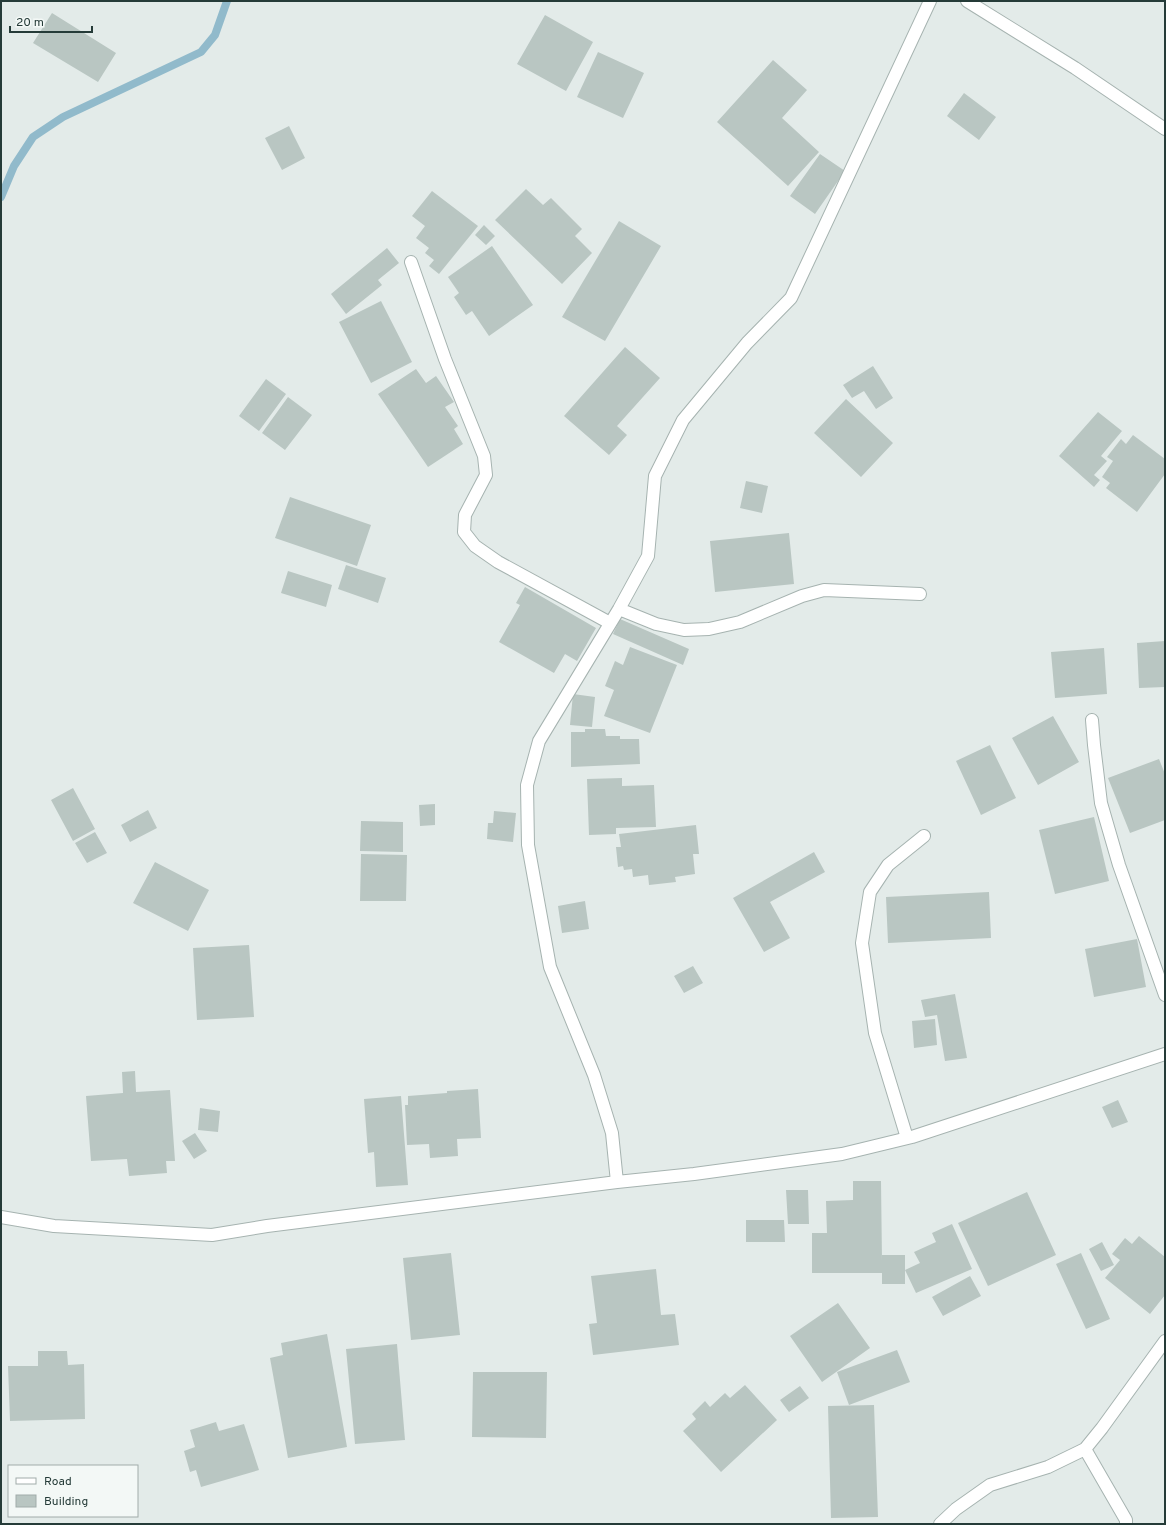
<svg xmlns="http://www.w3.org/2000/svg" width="1166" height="1525" font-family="Overpass,sans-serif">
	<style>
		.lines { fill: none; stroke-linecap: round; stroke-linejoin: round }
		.stream { stroke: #91bacb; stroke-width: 8 }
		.building { fill: #b9c6c2 }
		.street-casing { stroke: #a6b3b0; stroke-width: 14 }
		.street { stroke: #fff; stroke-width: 12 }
	</style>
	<rect width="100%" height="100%" fill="#e3ebe9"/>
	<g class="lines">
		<path class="stream" d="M1,197L14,166L33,137L63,117L201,52L215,35L227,1"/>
	</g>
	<path class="building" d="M52,13L116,53L98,82L33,43Z
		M545,15L593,42L566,91L517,64Z
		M598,52L644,73L623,118L577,97Z
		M773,60L807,90L782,118L819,152L788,186L717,122Z
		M964,93L996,117L979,140L947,116Z
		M289,126L305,158L282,170L265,138Z
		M820,154L845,171L815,214L790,196Z
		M526,189L543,205L551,198L582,229L575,236L592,253L562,284L495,220Z
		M432,191L478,226L439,274L429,266L434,260L425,253L429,248L416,238L425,226L412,216Z
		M619,221L661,246L605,341L562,317Z
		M484,225L495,236L486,245L475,235Z
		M492,246L533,305L489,336L472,311L466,315L454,297L459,293L448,277Z
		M387,248L399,263L378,280L382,285L346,314L331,294Z
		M381,301L412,362L371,383L339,322Z
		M625,347L660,378L617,426L627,435L609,455L564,416Z
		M873,366L893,398L876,409L864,391L852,398L843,385Z
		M416,369L426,383L436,376L454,402L445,407L458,426L454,429L463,444L428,467L378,394Z
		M266,379L286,394L259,431L239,416Z
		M288,397L312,415L285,450L262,433Z
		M846,399L893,443L861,477L814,433Z
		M1098,412L1122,431L1101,456L1107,461L1094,475L1100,480L1094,487L1059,456Z
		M1133,435L1165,459V474L1137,512L1106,488L1110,483L1102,477L1113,461L1107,457L1121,439L1126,444Z
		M746,481L768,486L762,513L740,508Z
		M290,497L371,525L357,566L275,538Z
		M789,533L794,584L715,592L710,541Z
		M346,565L386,578L378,603L338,589Z
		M288,571L332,585L326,607L281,593Z
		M525,587L596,628L577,661L565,654L554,673L499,642L520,605L516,603Z
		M620,619L689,649L683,665L613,634Z
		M1165,641V687L1139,688L1137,643Z
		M630,647L677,665L650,733L604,716L614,690L605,686L615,661L623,665Z
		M1104,648L1107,694L1055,698L1051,652Z
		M573,694L595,697L592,727L570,725Z
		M1053,716L1079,762L1038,785L1012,738Z
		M585,729H605L606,736H620V739H639L640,764L571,767V732H585Z
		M990,745L1016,798L981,815L956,761Z
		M1159,759L1165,774V820L1130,833L1108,778Z
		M622,778V786L654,785L656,827L616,828V834L589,835L587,779Z
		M73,788L95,829L73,841L51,800Z
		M435,804V825L420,826L419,805Z
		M148,810L157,828L130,842L121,825Z
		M494,811L516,813L513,842L487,839L488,823H493Z
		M1094,817L1109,881L1055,894L1039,830Z
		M361,821L403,822V852L360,851Z
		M696,825L699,854H693L695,874L675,877L676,882L649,885L648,875L633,877L632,869L624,870L623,866L618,867L616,847H621L619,834Z
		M95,832L107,853L87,863L75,843Z
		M814,852L825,872L770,902L790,938L764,952L733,898Z
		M361,854L407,855L406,901H360Z
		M155,862L209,890L188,931L133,903Z
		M989,892L991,938L888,943L886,897Z
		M585,901L589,929L562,933L558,906Z
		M1137,939L1146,987L1094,997L1085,949Z
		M249,945L254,1017L197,1020L193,948Z
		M693,966L703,983L684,993L674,976Z
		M955,994L967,1058L945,1061L937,1015L925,1017L921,1000Z
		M935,1019L937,1045L914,1048L912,1021Z
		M135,1071L136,1092L170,1090L175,1161H166L167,1173L129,1176L127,1159L91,1161L86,1096L123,1093L122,1072Z
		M478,1089L481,1138L457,1139L458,1156L430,1158L429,1144L407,1145L405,1105H408V1096L447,1093V1091Z
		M401,1096L408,1185L376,1187L374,1152L368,1153L364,1099Z
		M1118,1100L1128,1122L1112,1128L1102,1107Z
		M200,1108L220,1111L218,1132L198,1130Z
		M195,1133L207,1151L194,1159L182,1141Z
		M853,1181H881L882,1262V1255H905V1284H882V1273H812V1233H827L826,1201L853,1200Z
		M786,1190H808L809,1224H788Z
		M1027,1192L1056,1255L988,1286L958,1223Z
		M746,1220H784L785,1242H746Z
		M952,1224L972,1269L916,1293L905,1270L920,1263L914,1252L936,1242L932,1233Z
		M1139,1236L1165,1257V1295L1150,1314L1105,1278L1120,1260L1112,1254L1125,1238L1132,1244Z
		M1102,1242L1114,1265L1101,1271L1089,1249Z
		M451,1253L460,1335L411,1340L403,1258Z
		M1081,1253L1110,1319L1086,1329L1056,1264Z
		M656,1269L661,1315L675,1314L679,1345L593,1355L589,1324L597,1323L591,1276Z
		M970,1276L981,1296L943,1316L932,1297Z
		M838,1303L870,1348L822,1382L790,1336Z
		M327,1334L347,1447L288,1458L270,1358L283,1355L281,1343Z
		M397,1344L405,1440L355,1444L346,1349Z
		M897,1350L910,1382L849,1405L837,1372Z
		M38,1351H67L68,1365L84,1364L85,1419L10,1421L8,1366H38Z
		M473,1372H547L546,1438L472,1437Z
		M745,1385L777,1420L721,1472L683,1431L696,1419L692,1414L705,1401L710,1407L725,1393L730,1398Z
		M800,1386L809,1398L789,1412L780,1400Z
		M874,1405L878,1517L831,1518L828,1406Z
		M216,1422L219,1431L244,1424L259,1470L201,1487L196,1470L190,1472L184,1451L195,1447L190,1430Z"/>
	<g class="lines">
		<defs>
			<path id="street" d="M967,1L1075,68L1165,129
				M411,262L445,359L484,456L486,475L465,515L464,532L475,546L498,562L610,623
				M619,609L656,624L684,630L709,629L740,622L802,596L824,590L920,594
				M1092,720L1094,745L1101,803L1119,865L1165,995
				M907,1138L875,1033L862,943L870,892L888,865L924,836
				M617,1182L612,1133L594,1075L550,967L528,845L527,785L539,741L619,609L648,556L655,476L683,420L747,343L791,298L930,1
				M1,1217L54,1226L212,1235L267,1226L617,1182L694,1174L842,1154L912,1137L1165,1054
				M1085,1449L1126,1520V1524
				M940,1524L956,1509L990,1485L1048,1467L1085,1449L1102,1428L1165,1341"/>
		</defs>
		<use href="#street" class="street-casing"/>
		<use href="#street" class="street"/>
	</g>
	<rect width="1166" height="1525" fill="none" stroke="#253b38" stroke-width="4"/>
	<rect x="8" y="1465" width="130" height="52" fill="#f3f8f6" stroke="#a1acaa"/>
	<rect x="16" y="1478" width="20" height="6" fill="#ffffff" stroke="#a1acaa"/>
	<text x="44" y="1485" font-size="12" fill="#253b38">Road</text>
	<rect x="16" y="1495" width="20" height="12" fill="#b9c6c2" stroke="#a1acaa"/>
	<text x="44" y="1505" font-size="12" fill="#253b38">Building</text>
	<path d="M10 26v6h82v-6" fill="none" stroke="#253b38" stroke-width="2"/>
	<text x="16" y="26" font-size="12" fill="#253b38" stroke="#f3f8f6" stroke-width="3" paint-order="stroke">20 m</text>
</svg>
